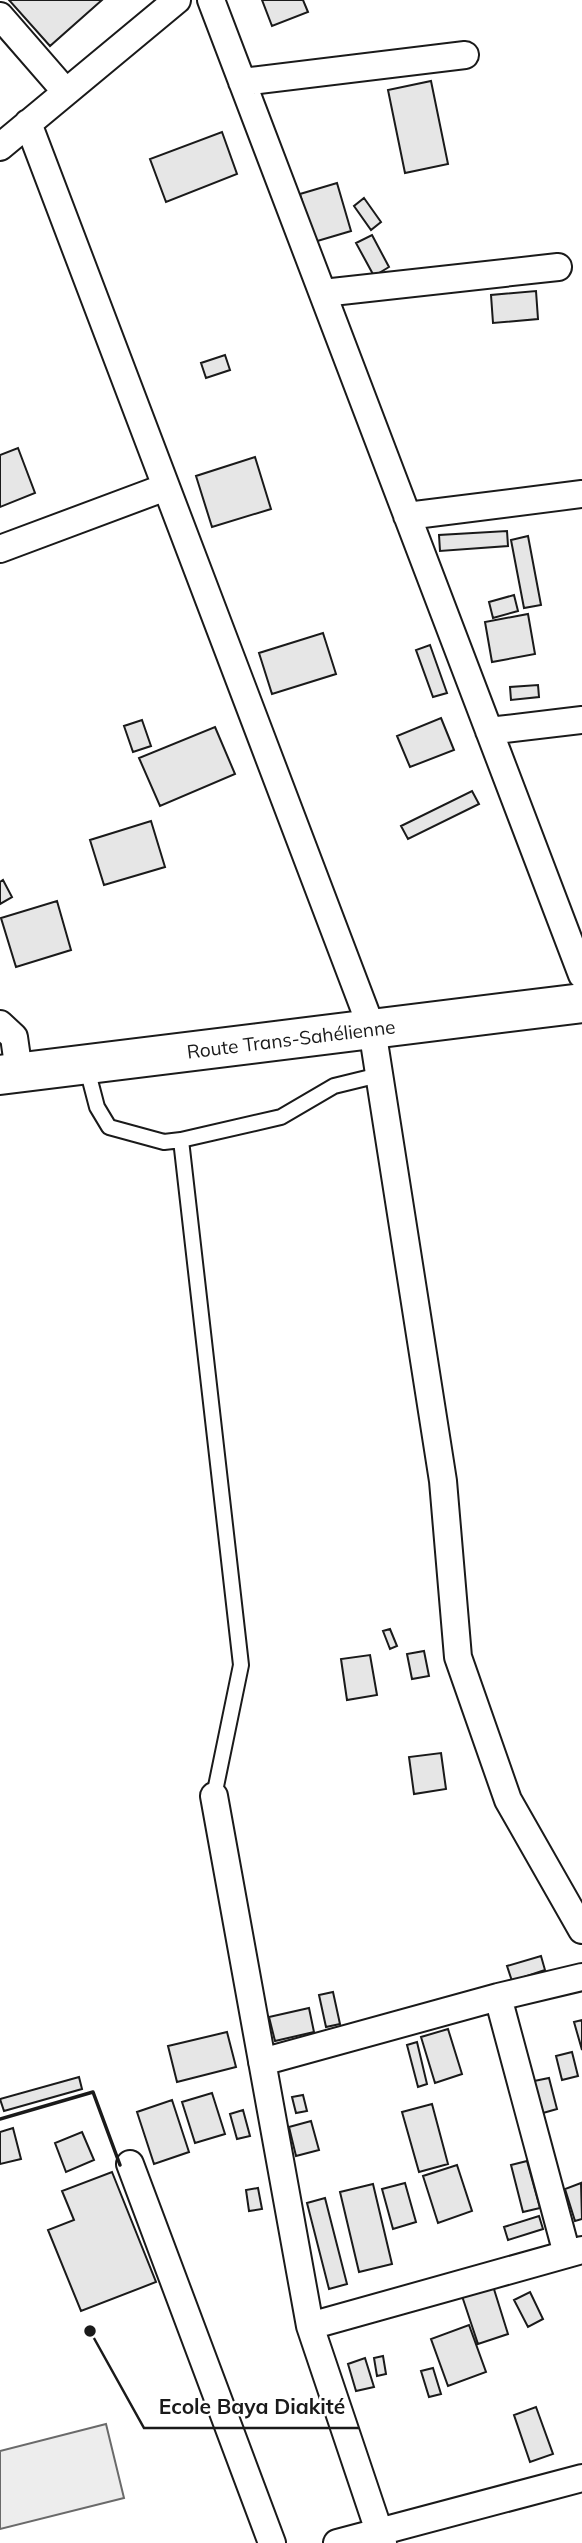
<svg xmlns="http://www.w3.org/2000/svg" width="582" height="2543" font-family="Mulish,sans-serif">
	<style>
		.built { fill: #ededed; stroke: #6a6a6a; stroke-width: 2 }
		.building { fill: #e6e6e6; stroke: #1a1a1a; stroke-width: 2 }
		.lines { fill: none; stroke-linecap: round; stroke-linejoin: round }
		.service-casing { stroke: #1a1a1a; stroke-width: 18 }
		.minor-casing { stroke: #1a1a1a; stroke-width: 30 }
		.trunk-casing { stroke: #1a1a1a; stroke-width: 42 }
		.service { stroke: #fff; stroke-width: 14 }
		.minor { stroke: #fff; stroke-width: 26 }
		.trunk { stroke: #fff; stroke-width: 38 }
		.wall { stroke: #1a1a1a; stroke-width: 3.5 }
		.labels { text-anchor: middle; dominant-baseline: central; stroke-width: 5; stroke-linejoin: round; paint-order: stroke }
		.street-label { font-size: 19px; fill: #1a1a1a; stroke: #fff }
		.leader { fill: none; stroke: #1a1a1a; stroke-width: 2.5 }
		.callout-dot { fill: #1a1a1a; stroke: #fff; stroke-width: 2.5 }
		.callout-label { font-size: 21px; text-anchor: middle; font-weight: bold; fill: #1a1a1a; stroke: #fff; stroke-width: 5; stroke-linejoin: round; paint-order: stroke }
	</style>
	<rect width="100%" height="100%" fill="#fff"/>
	<path class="built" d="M106,2424L124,2498L0,2529V2451Z"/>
	<path class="building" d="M9,0H102L50,46Z
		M262,0H303L308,12L272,26Z
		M431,81L448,164L405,173L388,90Z
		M222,132L237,174L166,202L150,159Z
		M337,183L351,231L314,242L300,194Z
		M364,198L381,222L371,230L354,206Z
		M372,235L389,267L374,276L356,243Z
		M536,291L538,319L493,323L491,295Z
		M225,355L230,370L206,378L201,363Z
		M18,448L35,493L0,507V455Z
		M255,457L271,509L212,527L196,476Z
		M507,531L508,546L440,551L439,535Z
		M528,536L541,605L524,608L511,540Z
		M514,595L518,611L493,618L489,602Z
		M528,614L535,654L492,662L485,622Z
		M323,633L336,674L272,694L259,653Z
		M430,645L447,693L433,697L416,650Z
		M538,685L539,697L511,700L510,687Z
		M441,718L454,750L410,767L397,736Z
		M142,720L151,746L133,752L124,726Z
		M215,727L235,774L160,806L139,758Z
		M472,791L479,804L408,839L401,826Z
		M151,821L165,867L104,885L90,840Z
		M3,880L12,897L0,904V882Z
		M57,901L71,950L16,967L1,918Z
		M390,1629L397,1646L390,1649L383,1631Z
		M424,1651L429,1676L412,1679L407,1654Z
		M370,1655L377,1695L347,1700L341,1659Z
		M441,1753L446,1789L414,1794L409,1757Z
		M541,1956L545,1970L512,1981L507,1966Z
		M333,1992L340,2024L326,2027L319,1995Z
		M309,2008L314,2032L275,2041L269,2017Z
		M582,2020V2050L574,2022Z
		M448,2029L462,2074L435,2083L421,2037Z
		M227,2032L236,2067L177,2082L168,2046Z
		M417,2042L427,2084L418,2087L407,2045Z
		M572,2052L578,2076L562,2080L556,2056Z
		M79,2077L82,2089L4,2111L0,2099Z
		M549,2078L557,2109L543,2113L534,2081Z
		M212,2093L225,2134L195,2143L182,2102Z
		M303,2095L307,2111L296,2113L292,2097Z
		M172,2100L189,2152L154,2164L137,2112Z
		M432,2104L448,2164L419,2172L402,2112Z
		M243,2110L250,2136L237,2139L230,2114Z
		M311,2121L319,2150L296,2156L289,2127Z
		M13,2128L21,2159L0,2164V2132Z
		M82,2132L94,2160L66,2172L55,2143Z
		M527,2161L540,2208L523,2212L511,2165Z
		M457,2165L472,2211L438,2223L423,2176Z
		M112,2172L156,2282L81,2311L48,2230L74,2220L62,2191Z
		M405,2183L416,2222L393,2229L382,2189Z
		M581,2183L582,2219L575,2221L565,2189Z
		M373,2184L392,2264L359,2272L340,2192Z
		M258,2188L262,2209L249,2211L246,2190Z
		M325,2198L347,2284L329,2289L307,2203Z
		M539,2216L543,2229L508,2240L504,2227Z
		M493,2286L508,2334L478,2344L462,2296Z
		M530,2292L543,2319L528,2327L514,2300Z
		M469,2325L486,2372L448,2386L431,2339Z
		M383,2356L386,2374L377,2376L374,2358Z
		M365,2358L374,2387L356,2391L348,2364Z
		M433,2368L441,2394L429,2397L421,2371Z
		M536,2407L553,2454L530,2462L514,2415Z"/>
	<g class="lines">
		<defs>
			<path id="service" d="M86,1065L97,1107L109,1127L164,1142L181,1140L241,1665L214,1796
				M181,1140L281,1117L334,1086L379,1075"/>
			<path id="minor" d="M211,0L582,975
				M0,16L66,92
				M242,82L465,55
				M28,123L372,1029L443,1481L458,1657L508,1800L582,1930
				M0,147L177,0
				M323,293L558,267
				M407,516L582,494
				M0,549L166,487
				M489,731L582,720
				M0,1024L14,1037L19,1072
				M214,1796L310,2326L383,2543
				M498,1997L567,2254
				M262,2062L498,1997L582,1977
				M130,2164L272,2543
				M310,2326L582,2250
				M337,2543L582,2478"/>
			<path id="trunk" d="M0,1075L582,1003"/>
		</defs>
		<use href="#service" class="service-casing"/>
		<use href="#minor" class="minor-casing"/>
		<use href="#trunk" class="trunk-casing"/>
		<use href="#service" class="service"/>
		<use href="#minor" class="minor"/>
		<use href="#trunk" class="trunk"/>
		<path class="wall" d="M0,2119L93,2092L120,2165"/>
	</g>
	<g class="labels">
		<g class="street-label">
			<text transform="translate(291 1039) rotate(-7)">Route Trans-Sahélienne</text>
		</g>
	</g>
	<path class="leader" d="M90 2331L144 2428H359"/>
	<circle class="callout-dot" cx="90" cy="2331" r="7"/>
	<g class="callout-label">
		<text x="252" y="2414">Ecole Baya Diakité</text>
	</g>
</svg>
